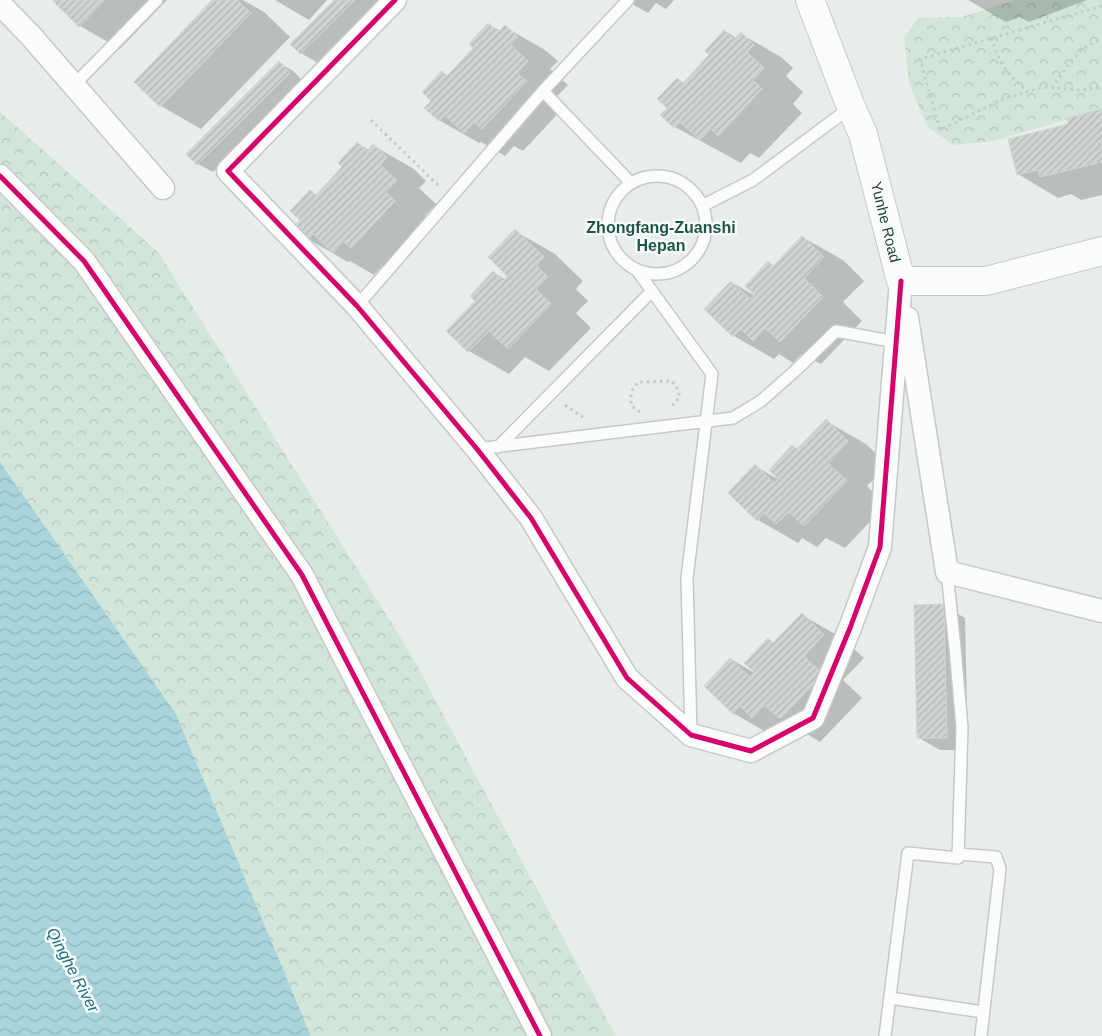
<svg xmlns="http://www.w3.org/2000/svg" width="1102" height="1036" font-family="Helvetica,sans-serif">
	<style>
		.forest { fill: url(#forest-crowns) }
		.water { fill: url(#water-waves) }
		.shadow { fill: #0003 }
		.building { fill: url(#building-hatch); stroke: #d1d6d4 }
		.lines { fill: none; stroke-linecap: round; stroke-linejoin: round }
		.lane-casing { stroke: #c5cac8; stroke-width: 14 }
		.street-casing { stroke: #c5cac8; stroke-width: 25 }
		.secondary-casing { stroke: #c3cbc8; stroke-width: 30 }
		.path { stroke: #c3ccca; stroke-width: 3; stroke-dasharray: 2.5 4; stroke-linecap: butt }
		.lane { stroke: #fcfcfc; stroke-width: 11 }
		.street { stroke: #fcfcfc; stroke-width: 22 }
		.secondary { stroke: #fcfcfc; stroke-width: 28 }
		.cycleway-casing { stroke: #f7fbf9; stroke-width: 8 }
		.cycleway { stroke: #d6006c; stroke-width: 5 }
		.labels { text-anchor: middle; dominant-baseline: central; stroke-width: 5; stroke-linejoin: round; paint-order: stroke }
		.street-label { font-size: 15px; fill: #24423a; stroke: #f7fbf9 }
		.neighbourhood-label { font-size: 16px; font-weight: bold; fill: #1f5548; stroke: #f7fbf9 }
		.water-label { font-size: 16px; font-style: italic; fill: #1c6f80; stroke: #f7fbf9 }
	</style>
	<defs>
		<pattern id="forest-crowns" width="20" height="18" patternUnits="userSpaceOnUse" patternTransform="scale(1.25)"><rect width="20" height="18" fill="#d1e6d8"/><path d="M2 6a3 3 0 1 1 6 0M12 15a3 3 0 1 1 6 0" fill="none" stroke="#b3c6ba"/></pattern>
		<pattern id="water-waves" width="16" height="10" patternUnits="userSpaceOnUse" patternTransform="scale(1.25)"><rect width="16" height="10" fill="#a9d4db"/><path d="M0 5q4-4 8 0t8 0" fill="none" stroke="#91b7bd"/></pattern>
		<pattern id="building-hatch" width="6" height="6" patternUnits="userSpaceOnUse" patternTransform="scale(1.25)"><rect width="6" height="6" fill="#cfd4d2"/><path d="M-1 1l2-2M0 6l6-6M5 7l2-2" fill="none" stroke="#b2b7b5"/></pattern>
	</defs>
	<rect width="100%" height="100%" fill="#e8edeb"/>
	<path class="forest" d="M1016,0H1102V109L994,141L953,145L927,126L909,83L904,38L918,18L962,17Z
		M0,112L158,252L409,651L616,1036H311L176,714L0,462Z"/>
	<path class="water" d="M0,462L176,714L311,1036H0Z"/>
	<path class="shadow" d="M56,0H167L120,49L80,26Z
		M214,0H243L264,12L290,37L201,129L161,106L136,82Z
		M275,0H327L309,20Z
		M336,0H389L323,66L301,53L292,44Z
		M625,0H674L666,9L656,3L648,13Z
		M968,0H1087L1029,22L1020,17L1006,22Z
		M488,24L500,31L505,27L545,50L558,61L550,69L568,85L556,97L566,105L523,151L514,146L505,156L481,142L479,143L439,120L433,101L442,72L449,76L475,48Z
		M725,31L737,38L741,34L781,57L793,68L786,76L803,92L793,104L802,113L759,158L750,153L741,163L675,127L662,115L669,108L677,79L684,83L711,55Z
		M279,63L293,71L304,82L213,172L198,164L188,154Z
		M1102,111V195L1081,200L1071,194L1058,198L1018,174Z
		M357,143L369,150L374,146L414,169L426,181L419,188L436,204L425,216L435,224L392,271L383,265L374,275L350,261L348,262L308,239L302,220L310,191L317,196L344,167Z
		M515,231L555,254L583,281L576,289L588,301L576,313L591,328L549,371L525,357L509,374L469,351L448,331L477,300L494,273L506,280L509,276Z
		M802,237L843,260L864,281L843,302L862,321L821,364L802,354L793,363L779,354L774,359L734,336L731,282L757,297L768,263L774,266Z
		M826,421L866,444L888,465L867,486L886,505L845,548L826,538L817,547L802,538L798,543L758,520L755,466L781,481L798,450Z
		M943,605L965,618L968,750H940L919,738Z
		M802,615L842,638L864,658L843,680L862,698L820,742L802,731L773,736L733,713L731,659L756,674L768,640L774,643Z"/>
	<path class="building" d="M55,0H105L79,27L53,1Z
		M212,0H237L251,13L160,107L134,82Z
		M334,0H355L300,54L290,44Z
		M488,23L498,32L505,25L518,37L511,45L528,61L517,73L527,81L482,129L474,122L464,133L444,115L439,121L424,108L431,101L422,92L441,71L447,76L473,48L469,44Z
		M724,30L734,39L741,32L754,45L747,52L764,68L753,80L762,89L718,136L711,129L700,140L680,122L674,128L660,115L667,108L657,99L677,78L683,83L709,55L705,51Z
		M279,61L290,73L197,165L186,154Z
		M1102,109V162L1040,177L1038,170L1017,175L1008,139L1068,124L1067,118Z
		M357,142L367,151L373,144L387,157L380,165L397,180L386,192L395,201L351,248L343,241L333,253L313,234L307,240L293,227L300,220L290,211L310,190L316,195L342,167L338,163Z
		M515,229L544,257L536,265L548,277L536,289L551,304L508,349L489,331L468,352L446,331L475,301L470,296L493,271L503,281L507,276L488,257Z
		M802,236L824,257L804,278L823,297L780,342L765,328L753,341L741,329L733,337L704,309L731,281L750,299L755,295L745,286L768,261L773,266Z
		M826,419L848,441L828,463L847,481L804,526L789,512L776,524L764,513L757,521L728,493L755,464L774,483L778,479L769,470L792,445L797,449Z
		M944,604L947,738H917L914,605Z
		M802,613L824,635L804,656L823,674L780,719L764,705L752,718L740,706L733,714L704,686L730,658L750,677L754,672L744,663L768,638L773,643Z"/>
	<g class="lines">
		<defs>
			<path id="lane" d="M74,85L157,0
				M543,91L628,0
				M608 225a49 49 0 1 1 98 0a49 49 0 1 1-98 0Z
				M702,206L753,180L851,107
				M636,269L712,374L687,578L691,734
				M357,306L543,91L631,183
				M498,447L651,292
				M477,449L733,418L761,401L795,371L836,331L896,342
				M958,854L996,857L1000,869L981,1036
				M890,998L983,1012
				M885,1036L908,853L958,858L962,727L955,648L947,572"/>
			<path id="street" d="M395,0L228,171L357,306L477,449L531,518L627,678L691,735L751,751L813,718L850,628L880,547L901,281
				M0,4L31,36L163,188
				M0,176L84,261L302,575L540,1036
				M907,318L947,572L1102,611"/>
			<path id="secondary" d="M810,0L851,107L863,134L901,281H986L1102,251"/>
		</defs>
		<use href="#lane" class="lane-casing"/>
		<use href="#street" class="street-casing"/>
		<use href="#secondary" class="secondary-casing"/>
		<path class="path" d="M1102,6L920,59L940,130L1005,98L1044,87L1081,90L1102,87
			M991,38C1000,64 1007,75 1028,91
			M1052,88C1065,69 1079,46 1102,39
			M371,120L439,186
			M565,405L584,418
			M640,412L631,405V392L638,382L672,381L679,391V398L670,408"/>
		<use href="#lane" class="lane"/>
		<use href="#street" class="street"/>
		<use href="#secondary" class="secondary"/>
		<defs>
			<path id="cycleway" d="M395,0L228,171L357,306L477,449L531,518L627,678L691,735L751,751L813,718L850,628L880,547L901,281
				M0,176L84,261L302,575L540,1036"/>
		</defs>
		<use href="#cycleway" class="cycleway-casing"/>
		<use href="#cycleway" class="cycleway"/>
	</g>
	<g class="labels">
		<g class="street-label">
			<text transform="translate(886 222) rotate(76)">Yunhe Road</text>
		</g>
		<g class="neighbourhood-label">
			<text x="661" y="227">Zhongfang-Zuanshi<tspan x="661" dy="18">Hepan</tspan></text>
		</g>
		<g class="water-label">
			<text transform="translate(73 970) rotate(62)">Qinghe River</text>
		</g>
	</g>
</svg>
